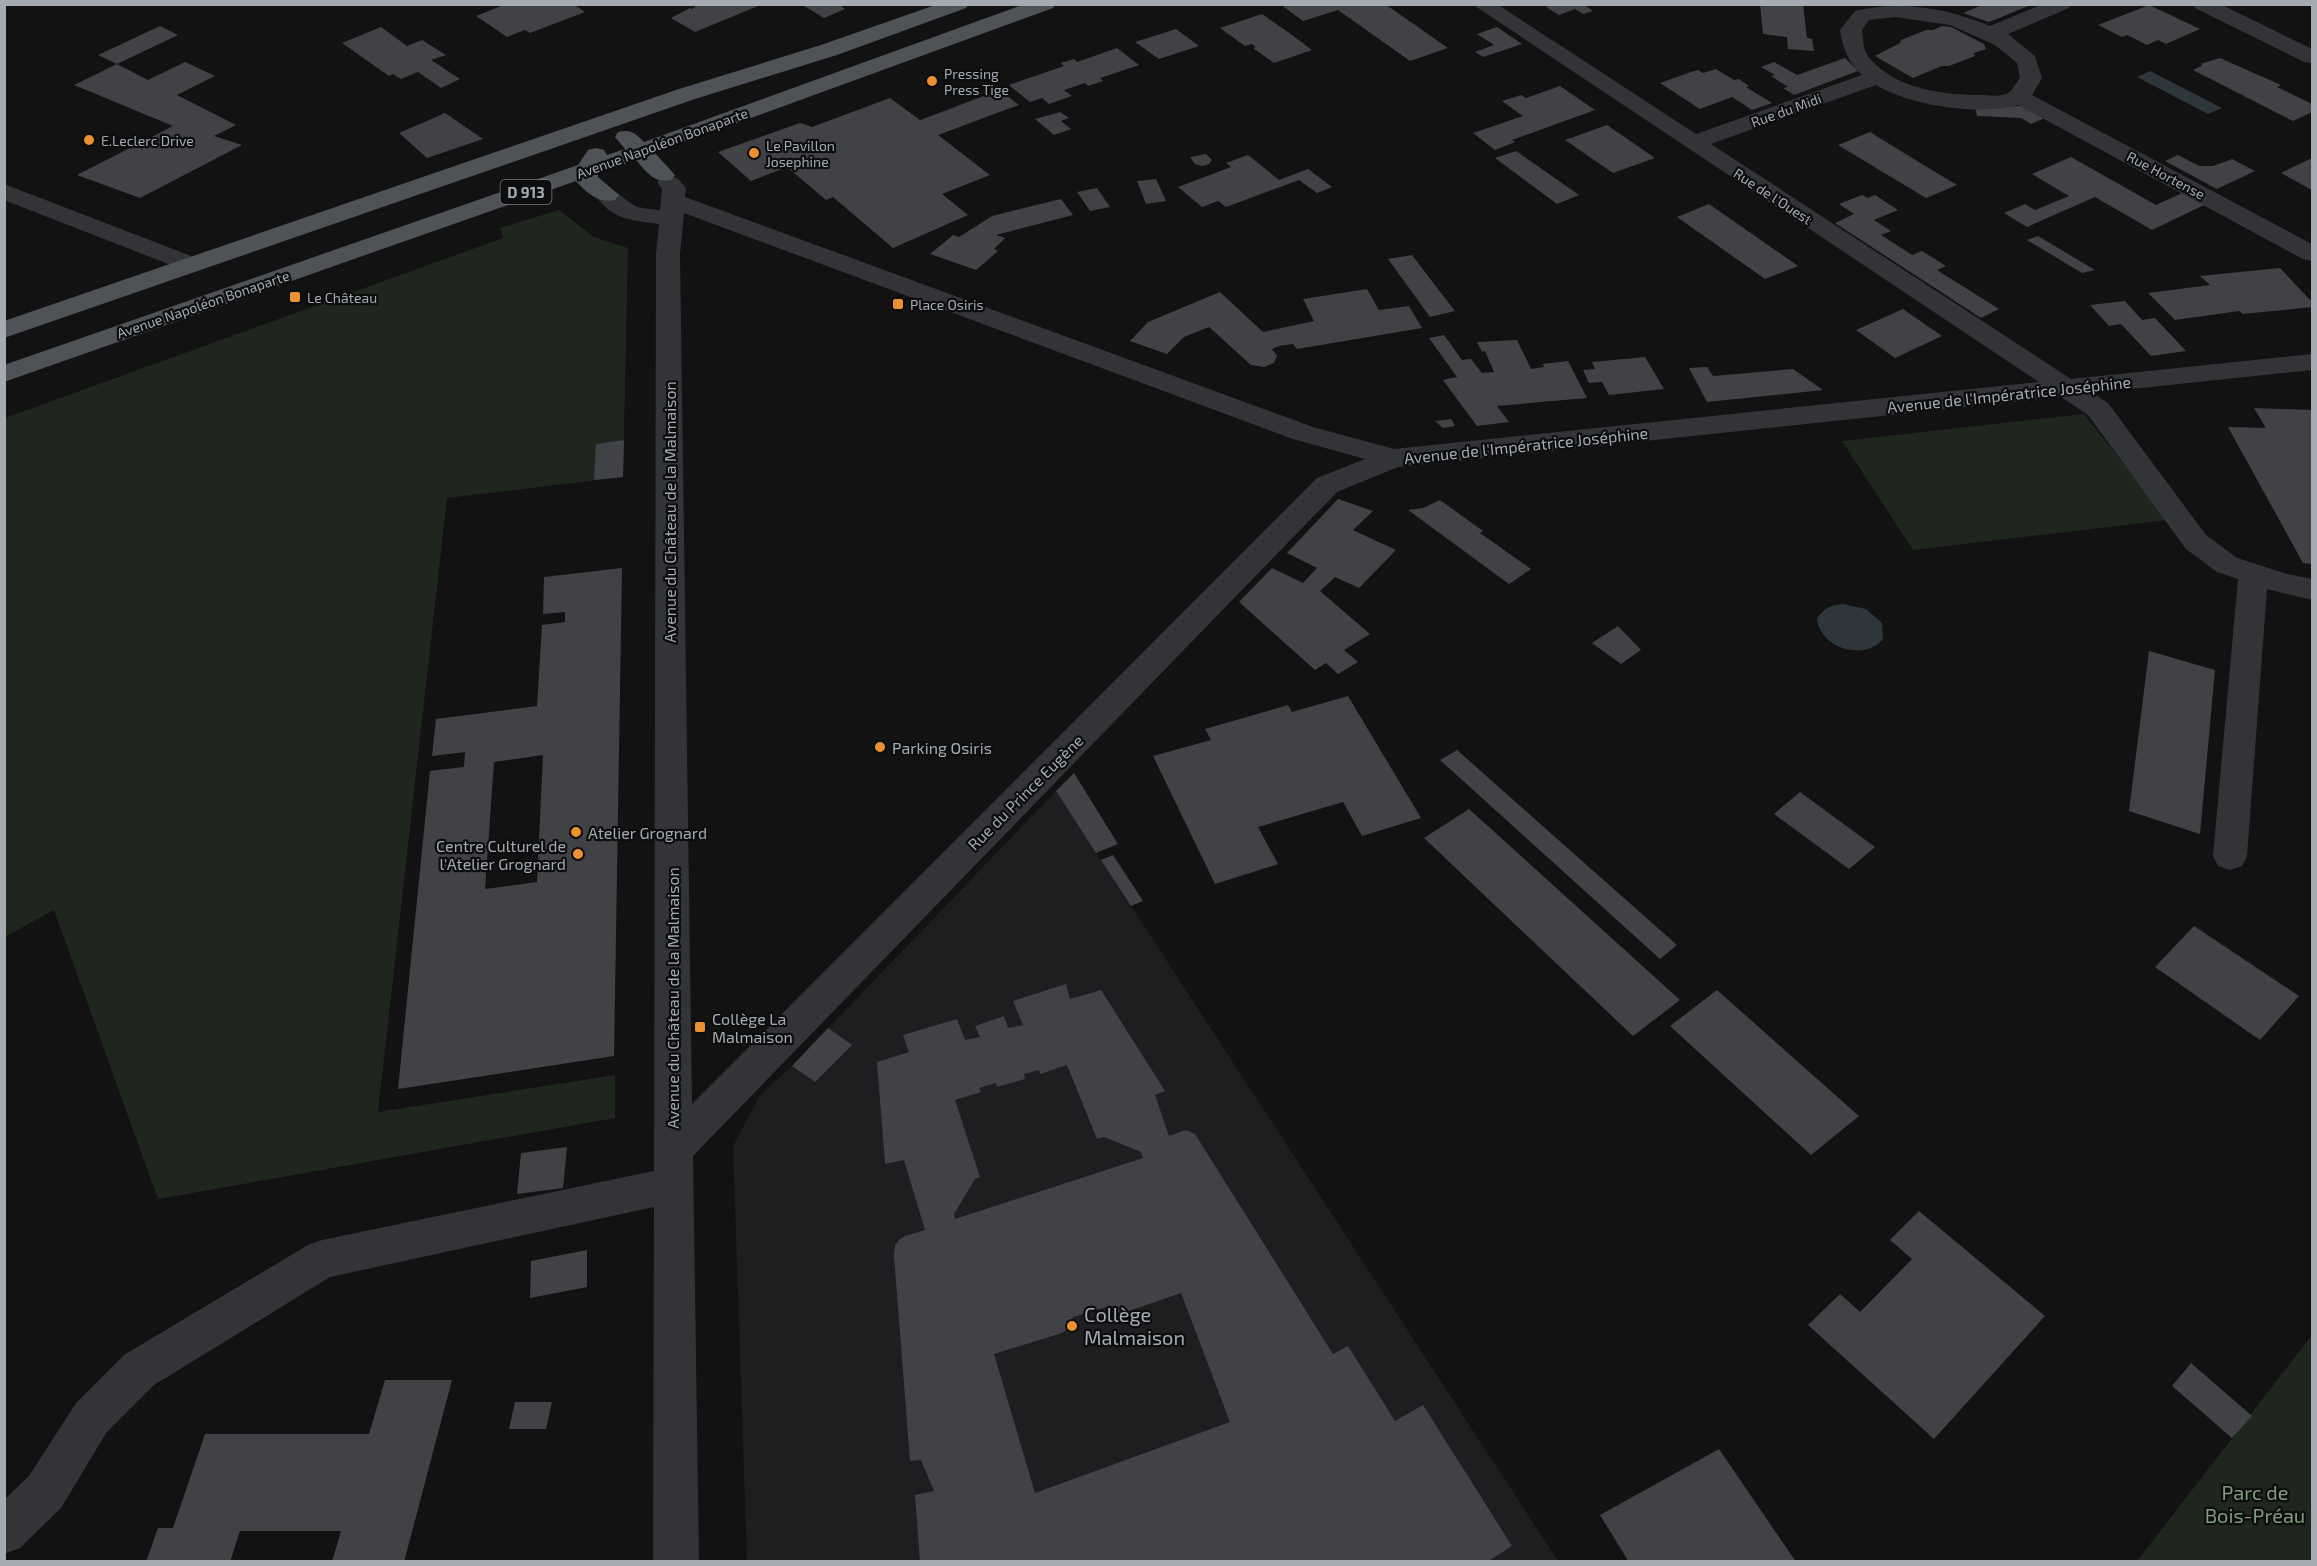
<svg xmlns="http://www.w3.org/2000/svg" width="2317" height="1566" font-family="'Exo 2',sans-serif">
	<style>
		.built { fill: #1e1e20 }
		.green { fill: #1e261e }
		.water { fill: #2c363b }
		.building { fill: #414246; fill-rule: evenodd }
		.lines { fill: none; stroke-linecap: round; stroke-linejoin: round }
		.minor { fill: #333438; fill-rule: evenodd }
		.major { fill: #4f5257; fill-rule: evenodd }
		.poi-dot { fill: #ec9131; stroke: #0d0d0e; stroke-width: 2 }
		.labels { text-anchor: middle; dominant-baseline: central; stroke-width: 4.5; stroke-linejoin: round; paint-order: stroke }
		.far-poi-label { font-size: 14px; fill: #a4abb3; stroke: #0d0d0e; text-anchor: start }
		.far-street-label { font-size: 14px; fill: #a4abb3; stroke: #0d0d0e }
		.shield { fill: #0d0d0e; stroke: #777c82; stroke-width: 1.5 }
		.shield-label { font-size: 15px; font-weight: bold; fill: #a4abb3 }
		.street-label { font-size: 16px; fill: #a4abb3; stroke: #0d0d0e }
		.poi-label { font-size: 16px; fill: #a4abb3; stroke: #0d0d0e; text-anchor: start }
		.near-poi-label { font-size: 20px; fill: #a4abb3; stroke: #0d0d0e; text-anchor: start }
		.near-park-label { font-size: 20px; fill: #7e9e7b; stroke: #0d0d0e }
	</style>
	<rect width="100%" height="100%" fill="#121213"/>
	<path class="built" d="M1056,791L1558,1561H747L733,1146L760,1095L792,1066Z"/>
	<path class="green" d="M559,210L594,237L628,248L623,477L447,498L378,1112L615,1075V1118L158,1199L54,910L5,937V418L503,238L500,228Z
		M2084,414L2168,520L1913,550L1842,441Z
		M2312,1335V1561H2137Z"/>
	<path class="water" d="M2150,71L2222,108L2208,114L2137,77Z
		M1843,604L1866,609L1882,623L1883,639C1864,662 1820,648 1817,619C1823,608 1831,605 1843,604Z"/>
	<path class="building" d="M506,4H573L585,12L530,33L525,30L507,37L476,16Z
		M699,4H763L695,32L671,18L690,8L692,9Z
		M801,4H838L845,9L824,18Z
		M1280,4H1385L1448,48L1410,61L1338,10L1303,21Z
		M1553,4H1583L1593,11L1583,14L1575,9L1559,15L1546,7Z
		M1760,4H1803L1807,38L1812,39L1814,51L1788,49L1787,37L1763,34Z
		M1985,4H2031V5L1989,22L1963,13Z
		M2149,5L2200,29L2166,44L2158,40L2147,45L2127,35L2122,37L2098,25Z
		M1262,14L1292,35L1312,50L1274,63L1253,48L1256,47L1252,44L1245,46L1220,28Z
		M160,26L178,35L117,64L98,55Z
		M1942,26L1951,27L1984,44L1986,49L1974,53L1975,56L1949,66H1942L1913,78L1875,56L1900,43L1901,40L1926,30H1933Z
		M381,27L407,46L422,40L446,55L431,60L460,79L441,88L418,72L401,79L393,74L389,76L342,43Z
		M1497,27L1522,44L1483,57L1475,52L1494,45L1477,34Z
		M1176,29L1199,46L1159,59L1135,42Z
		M1117,48L1139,65L1100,78L1103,81L1088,86L1085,83L1064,90L1072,96L1049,104L1042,98L1030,102L1009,85L1064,66L1061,63L1074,59L1077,62Z
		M1845,58L1858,71L1794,95L1783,88L1788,87L1771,76L1775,75L1761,67L1774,62L1797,75Z
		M2220,58L2281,85L2277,87L2312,104V112L2293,121L2193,70L2203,65L2200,64Z
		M185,62L215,76L177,95L236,125L214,136L242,145L140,198L77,175L173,126L74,85L117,64L148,80Z
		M1716,69L1734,80L1739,79L1749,86L1746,87L1772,103L1752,110L1732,97L1700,109L1660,83L1691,72L1698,70L1703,73Z
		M1560,86L1595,110L1512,140L1515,142L1495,150L1473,133L1523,116L1502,101L1521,95L1526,98Z
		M1000,90L1019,105L938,135L990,175L942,194L968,215L893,248L833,197L826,200L787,167L751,181L718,152L800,123L812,127L890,98L920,120Z
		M2024,106L2045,118L2031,124L2021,118L1977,116L1975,107Z
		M1060,112L1069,118L1061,121L1071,129L1054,135L1035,119Z
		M445,113L483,139L427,158L399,133Z
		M1607,125L1655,158L1613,173L1565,140Z
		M1870,132L1917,161L1957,185L1926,198L1838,145Z
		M1516,151L1579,195L1557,204L1495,158Z
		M1206,154L1212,160L1209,164L1202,166L1195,164L1190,157Z
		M1248,155L1279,180L1308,169L1332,187L1317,193L1299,180L1226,207L1218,201L1202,207L1178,187L1231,167L1226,163Z
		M2178,155L2199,166H2213L2232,159L2255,171L2217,189L2165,161Z
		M2071,157L2156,205L2182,193L2204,205L2152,230L2095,197L2027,227L2004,213L2025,204L2035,210L2069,196L2032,174Z
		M2312,158V190L2281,173Z
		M1156,179L1166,201L1146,204L1137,181Z
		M1097,188L1110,207L1090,211L1077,192Z
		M1862,195L1868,198L1875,195L1898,210L1874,220L1891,231L1881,235L1912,255L1922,251L1946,266L1937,270L1999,309L1981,318L1835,223L1854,214L1839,204Z
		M1061,199L1073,215L996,235L1005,238L994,249L998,251L976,270L930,254L953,235L959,237L992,216Z
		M1709,204L1798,266L1765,279L1677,217Z
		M2038,236L2095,270L2082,273L2027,240Z
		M1412,255L1441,293L1455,311L1430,317L1388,259Z
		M2280,268L2312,302V307L2243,314L2239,311L2175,320L2148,293L2210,285L2200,276Z
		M1367,289L1379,310L1409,306L1422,328L1297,349L1293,344L1279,346L1272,349L1277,356L1274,363L1264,367L1251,365L1209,327L1184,337L1167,354L1130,341L1148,322L1220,292L1263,332L1314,321L1303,299Z
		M2125,301L2142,320L2155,318L2186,351L2151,356L2121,324L2109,326L2090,305Z
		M1903,309L1942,336L1895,358L1856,330Z
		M1444,335L1462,360L1471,359L1482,373L1494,372L1485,351L1482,352L1477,342L1517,340L1531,369L1544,367L1543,364L1568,361L1587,398L1497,406L1509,422L1477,426L1443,380L1457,377L1429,338Z
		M1645,357L1664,389L1609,395L1602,382L1589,383L1583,370L1595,369L1592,362Z
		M1707,367L1713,376L1793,369L1823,390L1707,402L1689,368Z
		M2254,408L2312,410V564L2303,563L2228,427L2266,428Z
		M1451,419L1455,426L1443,428L1435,421Z
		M624,440L623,477L594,480L596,444Z
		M1338,499L1373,511L1353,530L1396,550L1359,588L1335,577L1320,591L1370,634L1344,650L1358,662L1338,674L1326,663L1315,670L1239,602L1272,568L1303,583L1317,568L1287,553Z
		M1440,500L1483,531L1480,533L1531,569L1509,584L1408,510L1423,508Z
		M622,568L614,1056L398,1089L430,771L464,767L465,752L432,756L436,719L537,706L542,625L565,622V612L543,614L544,577ZM543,755L537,882L485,889L494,762Z
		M1618,626L1641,650L1621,664L1592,643Z
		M2149,651L2215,670L2200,834L2129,811Z
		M1348,696L1421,818L1362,836L1343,802L1258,827L1278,864L1215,884L1153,756L1211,740L1205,729L1288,705L1292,712Z
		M1457,750L1677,945L1660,959L1440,760Z
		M1074,773L1118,844L1096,853L1056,791Z
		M1800,792L1875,847L1849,869L1774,814Z
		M1469,809L1680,1000L1633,1036L1424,838Z
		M1113,855L1143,901L1131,906L1101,860Z
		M2194,926L2299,996L2260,1040L2155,967Z
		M1066,984L1070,999L1101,990L1165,1091L1155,1095L1169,1136L1186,1130L1195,1134L1333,1354L1348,1346L1395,1421L1423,1405L1512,1546L1487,1562H920L915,1495L934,1491L921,1460L910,1461L894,1256L895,1245L899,1240L905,1236L925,1230L904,1160L885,1164L877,1062L909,1052L903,1035L957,1019L965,1040L980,1037L975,1026L1004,1016L1008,1028L1023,1025L1013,1001ZM1067,1065L1097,1139L1104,1137L1141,1152L1143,1158L955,1219L954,1214L975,1179L980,1177L955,1100L981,1092L979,1088L996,1083L997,1087L1025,1079L1024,1074L1039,1070L1040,1074ZM1181,1293L1230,1422L1035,1493L994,1354L1062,1333L1070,1327L1073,1317L1106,1307L1110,1313H1123Z
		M1717,990L1859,1116L1811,1155L1670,1026Z
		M828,1028L852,1045L815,1082L792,1066Z
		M567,1147L563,1188L517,1194L521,1153Z
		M1919,1211L2045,1316L1934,1439L1808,1325L1840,1294L1860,1312L1912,1259L1890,1240Z
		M587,1250V1287L530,1298L531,1261Z
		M2191,1363L2252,1416L2232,1438L2172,1386Z
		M385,1380H452L404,1562H332L341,1531H240L230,1562H146L158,1528H173L205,1434H369Z
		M515,1402H552L546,1429H509Z
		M1719,1449L1796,1562H1629L1600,1515Z"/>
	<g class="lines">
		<path class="minor" d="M1472,4H1497L1696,134L1862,75C1848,62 1843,49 1840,30L1855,11C1901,0 1947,8 1990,26L2043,4H2072L2069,8L2008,34L2035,56L2042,78L2032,95L2312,244V261L2303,259L2018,105C1978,116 1912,106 1876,85L1711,144L2071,379L2312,354V370L2093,393L2108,403L2206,535L2237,558L2287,574L2312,579V600L2267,589L2247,856L2242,866L2230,870L2218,866L2213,856L2238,579L2217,572L2186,549L2088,415L2061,397L1398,467L1337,492L693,1156L699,1562H653L654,1207L330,1277L154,1385L106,1433L61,1508L20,1548L4,1554V1500L29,1476L76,1403L124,1355L308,1245L322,1240L654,1171L656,254L659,224C631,220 612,220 595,195L599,190C615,186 619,196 632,204C639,209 652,209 660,210L662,189L657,182L661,177C674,174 678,177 686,188L685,197L1313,427L1394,449L2039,382ZM1895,17L1950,25L1995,45L2017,63L2020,78L2010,92C2002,97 1992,96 1983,95C1946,95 1898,90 1871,60C1863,51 1863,41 1862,30L1869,20ZM684,213L1293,439L1365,459L1317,478L692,1104L680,254Z
			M2192,4H2220L2312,49V63L2304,62L2195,8Z
			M4,184L199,259L202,264L199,269L190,271L181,269L4,200Z"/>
		<path class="major" d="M938,4H969L966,8L837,55L695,99L4,338V321L679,89L821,45Z
			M1025,4H1056L1053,8L655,153L675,175L671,180C654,184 647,172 636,160L598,174V177L619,195L615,200C600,204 586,193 576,181L4,382V365L578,165L588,150L596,148L604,150L607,155L625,149L615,137L618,132C631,129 635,133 644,142Z"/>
	</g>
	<g class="poi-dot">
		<circle cx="932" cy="81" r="6"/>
		<circle cx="89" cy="140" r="6"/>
		<circle cx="754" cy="153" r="6"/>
		<rect x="289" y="291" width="12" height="12" rx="3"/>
		<rect x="892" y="298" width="12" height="12" rx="3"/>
		<circle cx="880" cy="747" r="6"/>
		<circle cx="576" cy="832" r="6"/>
		<circle cx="578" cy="854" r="6"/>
		<rect x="694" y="1021" width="12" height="12" rx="3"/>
		<circle cx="1072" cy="1326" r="6"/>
	</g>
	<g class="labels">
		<g class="far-poi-label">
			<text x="944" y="73">Pressing<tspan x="944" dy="16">Press Tige</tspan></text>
			<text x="101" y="140">E.Leclerc Drive</text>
			<text x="766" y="145">Le Pavillon<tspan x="766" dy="16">Josephine</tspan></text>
			<text x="307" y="297">Le Château</text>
			<text x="910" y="304">Place Osiris</text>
		</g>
		<g class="far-street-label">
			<text transform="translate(1786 110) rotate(-20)">Rue du Midi</text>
			<text transform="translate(662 143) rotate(-20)">Avenue Napoléon Bonaparte</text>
			<text transform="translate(2166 175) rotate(28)">Rue Hortense</text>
			<text transform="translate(1773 196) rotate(33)">Rue de l'Ouest</text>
			<text transform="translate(203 304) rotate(-19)">Avenue Napoléon Bonaparte</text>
		</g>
		<rect class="shield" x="500.5" y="180" width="51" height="24" rx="4.5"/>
		<g class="shield-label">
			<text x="526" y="192">D 913</text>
		</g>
		<g class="street-label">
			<text transform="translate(2009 394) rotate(-6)">Avenue de l'Impératrice Joséphine</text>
			<text transform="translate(1526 445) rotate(-6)">Avenue de l'Impératrice Joséphine</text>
			<text transform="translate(669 512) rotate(-90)">Avenue du Château de la Malmaison</text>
			<text transform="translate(1025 792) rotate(-45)">Rue du Prince Eugène</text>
			<text transform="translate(672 998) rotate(-90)">Avenue du Château de la Malmaison</text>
		</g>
		<g class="poi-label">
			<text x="892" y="747">Parking Osiris</text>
			<text x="588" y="832">Atelier Grognard</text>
			<text x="566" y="845" text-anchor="end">Centre Culturel de<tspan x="566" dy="18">l'Atelier Grognard</tspan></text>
			<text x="712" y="1018">Collège La<tspan x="712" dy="18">Malmaison</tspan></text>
		</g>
		<g class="near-poi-label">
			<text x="1084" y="1314">Collège<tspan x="1084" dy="23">Malmaison</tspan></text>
		</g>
		<g class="near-park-label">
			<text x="2255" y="1492">Parc de<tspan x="2255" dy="23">Bois-Préau</tspan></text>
		</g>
	</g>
	<rect width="2317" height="1566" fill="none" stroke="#a4abb3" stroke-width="12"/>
</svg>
